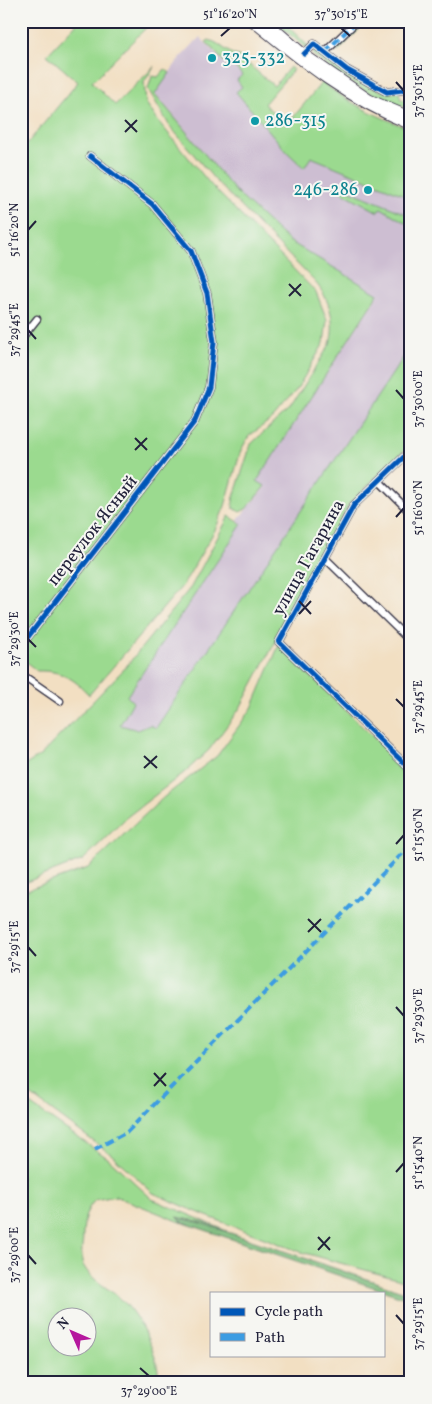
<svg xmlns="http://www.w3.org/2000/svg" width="432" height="1404" font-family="Vollkorn,serif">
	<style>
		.industrial { fill: #cdbed2 }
		.green { fill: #9bda8f; stroke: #5e7e65; fill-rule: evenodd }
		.forest { fill: #7cba7a; stroke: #4f6e5a }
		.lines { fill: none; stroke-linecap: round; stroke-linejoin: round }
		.street-casing { stroke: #413e4f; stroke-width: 9 }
		.secondary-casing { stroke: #413e4f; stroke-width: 11 }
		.street { stroke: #fff; stroke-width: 6 }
		.secondary { stroke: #fff; stroke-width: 9 }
		.quiet { stroke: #3c9ce2; stroke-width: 4; stroke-dasharray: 8 4; stroke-linecap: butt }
		.cycleway-casing { stroke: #f6f6f2; stroke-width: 8 }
		.cycleway { stroke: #0057b8; stroke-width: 5 }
		.ticks { fill: none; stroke: #22223b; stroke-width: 2 }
		.culture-dot { fill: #0f9aa8; stroke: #f6f6f2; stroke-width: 2 }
		.labels { text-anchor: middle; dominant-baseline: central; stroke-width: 4; stroke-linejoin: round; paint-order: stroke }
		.culture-label { font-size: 18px; fill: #0d838f; stroke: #f6f6f2; text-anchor: start }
		.street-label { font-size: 18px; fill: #22223b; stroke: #f6f6f2 }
		.neatline { fill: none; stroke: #22223b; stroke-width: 2 }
		.ticks-label { font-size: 12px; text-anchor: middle; fill: #22223b }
	</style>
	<rect width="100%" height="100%" fill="#f6f6f2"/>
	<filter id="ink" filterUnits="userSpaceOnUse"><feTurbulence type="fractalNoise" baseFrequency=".02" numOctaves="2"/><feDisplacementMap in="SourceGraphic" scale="10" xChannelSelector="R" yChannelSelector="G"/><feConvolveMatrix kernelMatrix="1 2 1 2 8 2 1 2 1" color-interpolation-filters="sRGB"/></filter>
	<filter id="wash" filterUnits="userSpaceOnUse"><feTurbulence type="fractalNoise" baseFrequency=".0096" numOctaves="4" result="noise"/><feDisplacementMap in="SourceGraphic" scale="20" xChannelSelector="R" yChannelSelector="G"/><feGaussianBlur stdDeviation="1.12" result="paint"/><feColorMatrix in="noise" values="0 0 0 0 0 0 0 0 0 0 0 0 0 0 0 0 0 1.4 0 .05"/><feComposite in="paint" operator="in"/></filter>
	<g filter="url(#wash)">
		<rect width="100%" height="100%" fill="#f2dfc2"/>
		<path class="industrial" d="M200,37L227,66L230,63L242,75V87L236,92L287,152L304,168L311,157L411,198V346L156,729L150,725L138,730L120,725L133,702L127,696L242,524L238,520L265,487L257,481L378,295L289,241L237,193L155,93L180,58Z"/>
		<path class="green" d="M79,21H153L92,82L115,105L155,66L144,82L146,103L158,121L212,186L316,292L327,320L324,343L297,389L273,418L249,436L241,450L225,506L215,530L183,585L89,695C74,678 60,670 37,671L21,658V151L78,82L47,55Z
			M274,21H282L309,47L307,49Z
			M362,21H367L338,52L335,49Z
			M209,40C221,43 227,54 239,56L274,86L290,67L293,70L264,104L287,125L322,82C348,103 380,118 411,129V198L311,157L304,168L287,152L236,92L242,87L237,80L242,75L231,63L227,65L206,42Z
			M317,49C340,66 369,96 399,92L401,100L411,99V109C375,99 339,78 312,54Z
			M165,69L170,73L155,94L237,193L289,241L378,294L257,481L265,486L246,509L240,512L233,508V500L251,444L290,408L330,344C336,322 330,299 315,282L215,180L169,125L148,89L152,76L158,77Z
			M336,185L411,216V226L381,208L378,212L333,187Z
			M411,346V444L350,503L240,708L209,750L185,772L127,817L83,860L21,884V768L41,755L124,669L191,587L229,516L242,524L127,696L133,702L120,725L138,730L150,725L156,728Z
			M279,645L411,774V1283L298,1251L204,1215L153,1193L112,1155L21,1088V892L88,868L164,797L217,756L252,708Z
			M21,1098L109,1159L152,1199L227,1231L198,1221L177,1217L183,1223L116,1196L95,1200C85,1211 84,1220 83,1234C83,1243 80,1257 83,1265C92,1282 113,1290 125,1303C140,1319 162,1361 158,1383H21ZM88,1316V1346H58V1316Z"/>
		<path class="forest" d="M178,1218L198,1222L411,1294V1300L184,1223Z"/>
	</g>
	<g filter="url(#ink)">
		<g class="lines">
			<defs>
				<path id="street" d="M325,52L357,21
					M304,54L314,44L347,70L387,92L411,89
					M21,339L37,319
					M411,450L354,505L279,642L411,770
					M379,481L411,513
					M325,558L411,642
					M21,646L195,421L209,387L214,342L207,293L191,251L152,204L90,156
					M21,674L60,701"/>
				<path id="secondary" d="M252,21C302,62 350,101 411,125
					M266,21L304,54L369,99L411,117"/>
			</defs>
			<use href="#street" class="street-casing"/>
			<use href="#secondary" class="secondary-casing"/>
			<use href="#street" class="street"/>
			<use href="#secondary" class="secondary"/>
			<path class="quiet" d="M325,52L357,21
				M95,1149L127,1132L411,845"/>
			<defs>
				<path id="cycleway" d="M304,54L314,44L347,70L387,92L411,89
					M411,450L354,505L279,642L411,770
					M21,646L195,421L209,387L214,342L207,293L191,251L152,204L90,156"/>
			</defs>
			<use href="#cycleway" class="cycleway-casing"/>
			<use href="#cycleway" class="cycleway"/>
		</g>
	</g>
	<path class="ticks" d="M341,28L350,36M221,36L230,28M396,82L404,91M125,120L137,132M125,132L137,120M28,230L36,221M289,284L301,296M289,296L301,284M28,330L36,339M396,390L404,399M135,438L147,450M135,450L147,438M396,517L404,508M299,601L311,614M299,614L311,601M28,639L36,647M396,699L404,707M144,756L157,768M144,768L157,756M396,844L404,835M308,919L321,932M308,932L321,919M28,947L36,956M396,1007L404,1016M154,1073L166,1086M154,1086L166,1073M396,1172L404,1163M318,1237L330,1250M318,1250L330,1237M28,1255L36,1264M396,1315L404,1324M140,1368L149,1376"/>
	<g class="culture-dot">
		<circle cx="212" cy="58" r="5"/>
		<circle cx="255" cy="121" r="5"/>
		<circle cx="368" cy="190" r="5"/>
	</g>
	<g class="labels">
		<g class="culture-label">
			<text x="222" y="58">325-332</text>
			<text x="265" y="121">286-315</text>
			<text x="358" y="190" text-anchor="end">246-286</text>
		</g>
		<g class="street-label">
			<text transform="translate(93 531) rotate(-52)">переулок Ясный</text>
			<text transform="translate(309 558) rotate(-61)">улица Гагарина</text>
		</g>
	</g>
	<rect width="432" height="1404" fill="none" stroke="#f6f6f2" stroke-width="55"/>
	<rect x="210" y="1292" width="175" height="65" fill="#f6f6f2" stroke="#a1a1a9"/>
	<rect x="220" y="1308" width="25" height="8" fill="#0057b8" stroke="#a1a1a9"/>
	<text x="255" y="1316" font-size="15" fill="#22223b">Cycle path</text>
	<rect x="220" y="1333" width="25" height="8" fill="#3c9ce2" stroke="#a1a1a9"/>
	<text x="255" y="1342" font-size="15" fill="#22223b">Path</text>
	<g transform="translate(72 1332) rotate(315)"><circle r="24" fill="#f6f6f2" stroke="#a1a1a9"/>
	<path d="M0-4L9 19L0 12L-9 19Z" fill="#b5179e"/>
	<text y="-8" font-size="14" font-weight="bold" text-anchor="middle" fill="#22223b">N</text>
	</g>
	<rect x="28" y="28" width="376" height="1348" class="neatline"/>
	<g class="ticks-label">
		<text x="230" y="18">51°16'20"N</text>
		<text x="341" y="18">37°30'15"E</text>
		<text transform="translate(418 91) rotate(-90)" y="4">37°30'15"E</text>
		<text transform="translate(14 230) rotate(-90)" y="4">51°16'20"N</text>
		<text transform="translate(14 330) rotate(-90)" y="4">37°29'45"E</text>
		<text transform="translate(418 399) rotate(-90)" y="4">37°30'00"E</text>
		<text transform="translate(418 508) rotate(-90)" y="4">51°16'00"N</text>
		<text transform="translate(14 639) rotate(-90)" y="4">37°29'30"E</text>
		<text transform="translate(418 707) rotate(-90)" y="4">37°29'45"E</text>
		<text transform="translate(418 835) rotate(-90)" y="4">51°15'50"N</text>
		<text transform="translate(14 947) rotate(-90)" y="4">37°29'15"E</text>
		<text transform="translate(418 1016) rotate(-90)" y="4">37°29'30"E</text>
		<text transform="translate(418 1163) rotate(-90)" y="4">51°15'40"N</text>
		<text transform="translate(14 1255) rotate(-90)" y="4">37°29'00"E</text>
		<text transform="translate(418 1324) rotate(-90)" y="4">37°29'15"E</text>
		<text x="149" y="1395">37°29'00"E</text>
	</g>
</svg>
